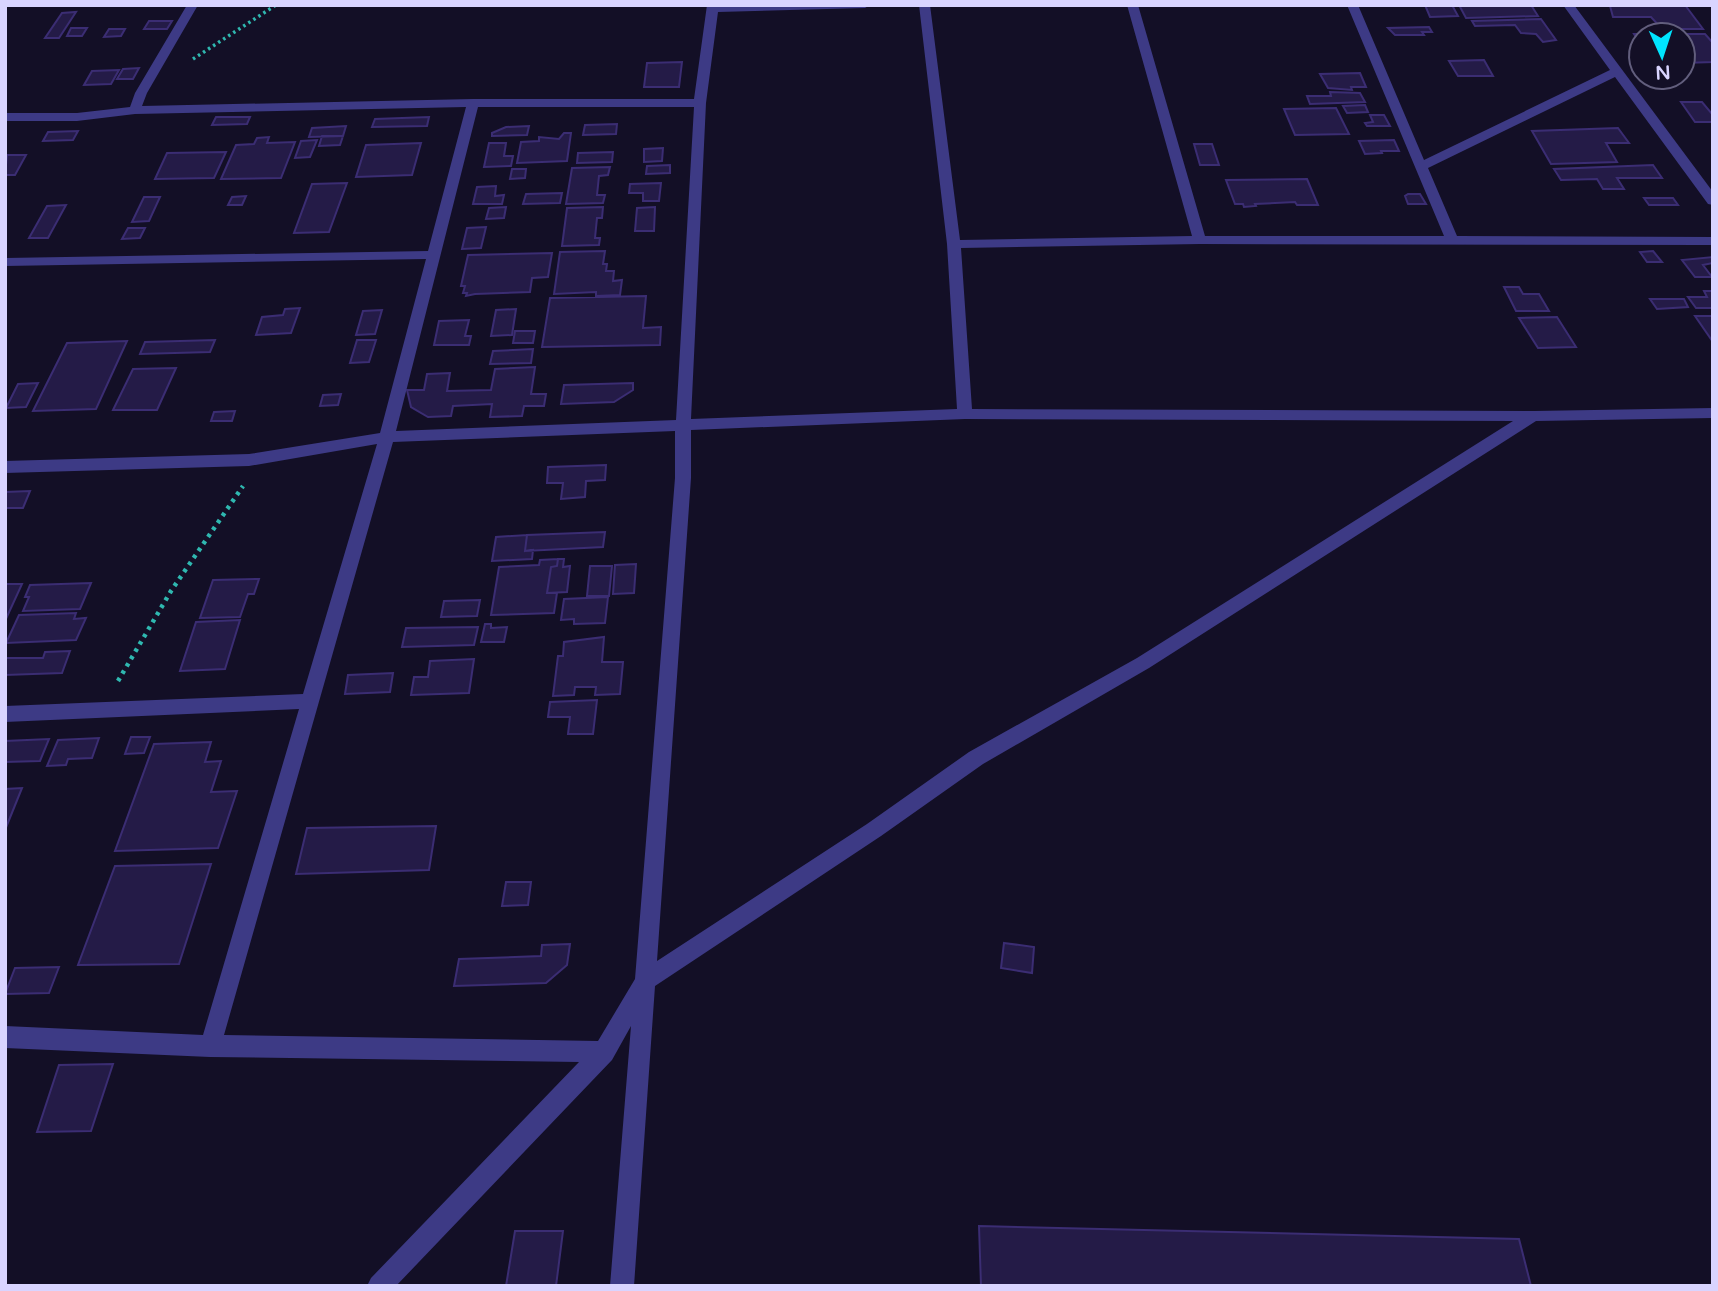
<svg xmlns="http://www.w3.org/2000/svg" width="1718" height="1291" font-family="'Varela Round',sans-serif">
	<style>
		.building { fill: #241b47; stroke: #3b2d73; stroke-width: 2 }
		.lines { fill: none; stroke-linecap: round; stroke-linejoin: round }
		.path-far1 { stroke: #2fb8b0; stroke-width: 3.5; stroke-dasharray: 2.5 3.5; stroke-linecap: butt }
		.path { stroke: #2fb8b0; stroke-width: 4.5; stroke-dasharray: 3.5 5; stroke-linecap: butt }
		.minor { fill: #3d3a85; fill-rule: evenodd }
	</style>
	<rect width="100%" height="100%" fill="#130f26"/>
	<path class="building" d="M1425,5H1452L1458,16L1430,17Z
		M1459,5H1531L1538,16L1466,18Z
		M1685,5L1703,29H1662L1651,17H1613L1610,6Z
		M76,12L59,38H45L62,13Z
		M1541,19L1556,40L1543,42L1536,34L1521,33L1515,25L1475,26L1472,21Z
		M149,21H172L167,29H144Z
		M1429,27L1432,32H1422L1424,35H1395L1388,28Z
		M71,28H87L82,36H67Z
		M109,29H125L121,36L104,37Z
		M1634,34H1705L1713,43V62L1683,63V35H1641V45Z
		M1484,60L1493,76H1458L1449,61Z
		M682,62L679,87H644L647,63Z
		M139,68L133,79H117L123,69Z
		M119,70L111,84L84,85L92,71Z
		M1360,73L1366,87H1351L1352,90L1328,88L1320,74Z
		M1330,92L1360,93L1365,102L1310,104L1307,96H1331Z
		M1681,102H1702L1713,115V122H1695Z
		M1365,105L1368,112L1347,113L1343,106Z
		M1336,108L1349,134L1295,135L1284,109Z
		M1370,115H1384L1390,126H1367L1365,123L1373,122Z
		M216,117H250L247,124L212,125Z
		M429,117L427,126L372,127L375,119Z
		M617,124L616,134L583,135L585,125Z
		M346,126L343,136L309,137L312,128Z
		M529,126L527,135L492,136V133L506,127Z
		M1618,128L1629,143H1606L1617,162L1551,164L1532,131Z
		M78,131L73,140L43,141L48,132Z
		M564,133H571L567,161L517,163L521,142L539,141V137L559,139Z
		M322,136H343L340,145L319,146Z
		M269,137L267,143L295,142L281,178L221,179L236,145L254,144L257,138Z
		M317,140L310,157L295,158L301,141Z
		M1394,140L1399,151H1381L1382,153L1365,154L1359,141Z
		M421,143L412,175L356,177L366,145Z
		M489,143H506L504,156H513L511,166L484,167Z
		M1194,144H1212L1219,165H1200Z
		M663,148L662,161L644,162V149Z
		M226,152L214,178L155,179L167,153Z
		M613,152L612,162L577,163L578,153Z
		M7,155H26L15,175H5Z
		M670,165V173L646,174L647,166Z
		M1653,165L1662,178H1617L1624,189H1603L1597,179L1561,180L1554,169Z
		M610,167L608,175L599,176L597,195H605L603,203L566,204L572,168Z
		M512,169H526L525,178L510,179Z
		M1307,179L1318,205H1297L1295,202L1255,204L1256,206L1244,207L1243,204H1235L1226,180Z
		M347,183L329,232L294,233L312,184Z
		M661,183L659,201H643V193H629L630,184Z
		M496,186L495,196L504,195L502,204H473L477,187Z
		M562,193L560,203L523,204L526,194Z
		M1408,194H1420L1426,204H1408L1405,196Z
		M246,196L242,205H228L232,197Z
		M144,197H160L149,221L132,222Z
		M1644,198H1673L1678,205H1649Z
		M66,205L48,238H29L47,206Z
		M506,207L504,218L486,219L489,208Z
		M603,207L602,218H597L595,238H600L599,245L562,246L567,208Z
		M655,207L654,231H635L637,208Z
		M486,227L481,248L462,249L467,228Z
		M128,228H145L140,238L122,239Z
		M605,251L603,264H607L606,271H614L613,281L622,280L620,295L596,296V292L554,294L560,252Z
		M1653,251L1662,262H1647L1640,252Z
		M552,253L548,277L532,278L530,292L475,294L466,296L467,293H463L465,286H461L468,255Z
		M1713,257V263L1703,265L1712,277H1695L1682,260Z
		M1504,287H1519L1523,294H1539L1549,311H1516Z
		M1704,291H1713V308H1696L1688,297H1707Z
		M646,296L643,328L661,327L660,345L542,347L550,298Z
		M1650,299H1684L1688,307L1657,309Z
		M300,308L291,333L256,335L262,317L283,315L285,309Z
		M516,309L512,335L491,336L496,310Z
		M382,310L375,334L356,335L363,311Z
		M1695,316H1713V342Z
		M1557,317L1576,347L1538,348L1519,318Z
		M469,320L465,336H471L469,345H434L439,321Z
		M515,331H535L533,343H513Z
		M215,340L210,352L140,354L145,342Z
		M357,340H376L369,362L350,363Z
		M127,341L96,409L33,411L67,343Z
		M533,349L531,363L490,364L493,351Z
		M535,367L531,394H546L544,406H524L522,416L490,417L492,404L453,406L451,416L428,417L411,407L407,390H424L427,374L450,373L447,391L491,390L495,369Z
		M176,368L157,410H113L133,369Z
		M38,383L26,407L6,408L18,384Z
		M633,383V390L614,402L561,404L564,385Z
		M341,394L338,405L320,406L323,395Z
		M235,411L232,421H211L214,412Z
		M606,465L605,480L586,481L585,497L561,499L563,483H547L548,467Z
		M30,491L23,508H5V492Z
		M605,532L603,547L525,551L527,535Z
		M527,535L525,551L533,550L532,559L492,561L496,537Z
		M558,559H564L563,567L570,566L567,592L547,593L551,567L557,566Z
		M558,559L557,566L551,567L547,593H557L554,613L491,615L499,567L539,565L540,560Z
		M636,564L634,593L613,594L615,565Z
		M590,566H612L609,596H587Z
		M259,579L254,594H248L240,617L200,618L213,580Z
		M91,583L80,609L23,611L29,597H25L30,585Z
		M5,584H22L5,621Z
		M608,597L605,623L574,624V619L561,620L564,599Z
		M480,600L477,616L441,617L444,601Z
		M76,613L74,619L86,618L76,640L6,643L19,615Z
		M240,620L225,669L180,671L196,622Z
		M485,624H491V628L507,627L504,642H481Z
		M478,627L474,645L402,647L406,628Z
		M604,637L602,662H623L620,694L595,695L596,687H575L574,695L553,696L558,656H563L564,642Z
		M70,651L62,673L5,675V658H43L45,652Z
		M474,659L469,693L411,695L414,677H428L430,661Z
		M393,673L390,692L345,694L348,675Z
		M597,700L593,734H568L570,717H548L550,702Z
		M131,737H150L144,753L125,754Z
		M99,738L92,758L68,759L66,765L47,766L58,740Z
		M49,739L40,761L5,762V741Z
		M211,742L205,762L221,761L211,792L237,791L218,848L115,851L154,744Z
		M22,788L5,830V789Z
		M436,826L429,870L296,874L307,828Z
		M211,864L179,964L78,965L115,866Z
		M506,882H531L528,905L502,906Z
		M1004,943L1034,947L1032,973L1001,968Z
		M570,944L567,965L546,983L454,986L459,959L541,956L542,945Z
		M59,967L49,993L5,994L15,968Z
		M113,1064L91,1131L37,1132L59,1065Z
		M979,1226L1519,1239L1531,1286H981Z
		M515,1231H563L556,1286H506Z"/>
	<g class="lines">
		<path class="path-far1" d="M193,59L276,5"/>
		<path class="path" d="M118,681L171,591L243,486"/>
		<path class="minor" d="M187,5H198L147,93L142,106L473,99H694L707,5H870L865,8L718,12L706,103L691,419L957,409L947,244L919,5H930L960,240L1192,236L1127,5H1138L1205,236H1444L1347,5H1358L1424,160L1610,70L1563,5H1574L1713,192V205L1708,204L1615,77L1428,168L1457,236L1713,237V245L1200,244L961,248L972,409L1534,411L1713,408V418L1536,421L1149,668L983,764L881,836L655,986L634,1286H610L631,1026L612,1060L396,1286H367L371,1278L579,1062L210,1057L5,1048V1026L203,1035L299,709L5,722V706L303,694L377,444L249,466L5,473V461L249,454L380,433L426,259L5,266V258L428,251L466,107L135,114L77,121H5V113H77L130,107L135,93ZM478,107H694L676,420L396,431ZM965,419L1513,421L1137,658L969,752L867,824L657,961L691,478V430ZM675,431V478L635,979L598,1041L224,1035L393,442Z"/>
	</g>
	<rect width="1718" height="1291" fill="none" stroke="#d9d4ff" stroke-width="14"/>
	<g transform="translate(1662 56) rotate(177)"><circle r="33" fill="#130f26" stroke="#625e7d" stroke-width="2"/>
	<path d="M0-5L12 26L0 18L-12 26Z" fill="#00e5ff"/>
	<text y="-10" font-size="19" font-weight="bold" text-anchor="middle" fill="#d9d4ff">N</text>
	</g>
</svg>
